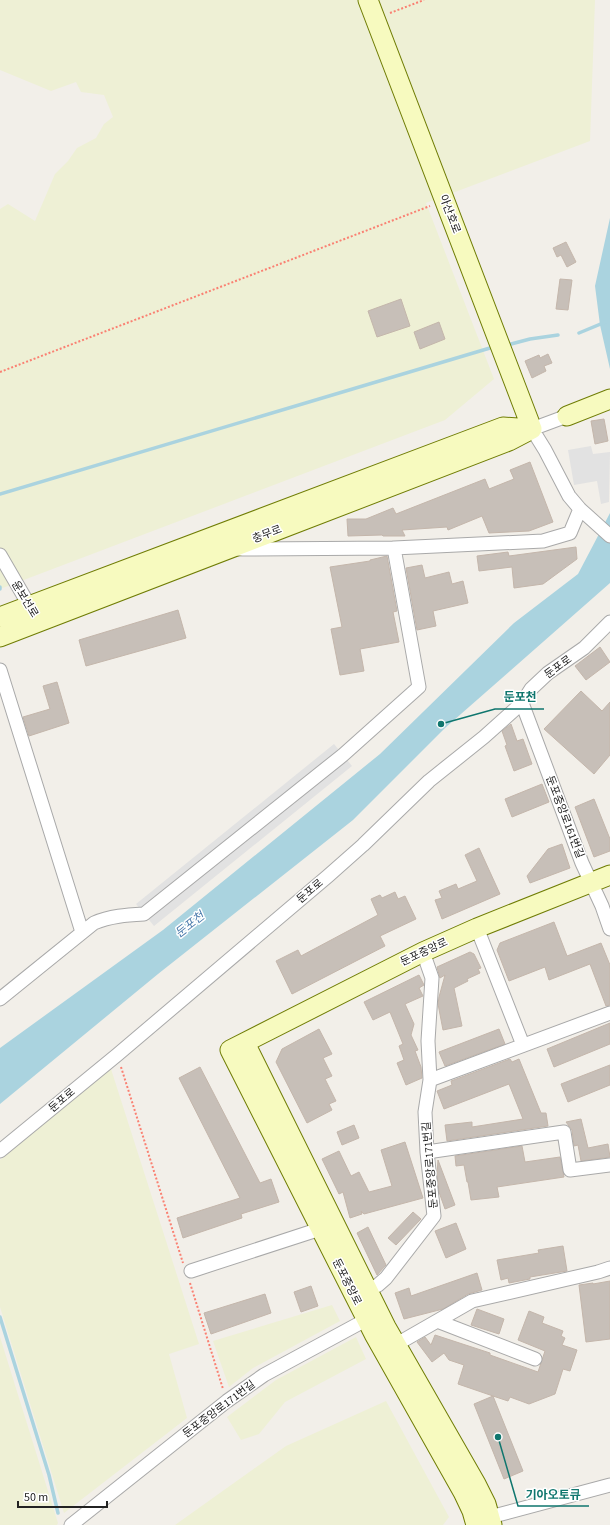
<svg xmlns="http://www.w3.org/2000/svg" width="610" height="1525" font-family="'Source Sans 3','Noto Sans KR',sans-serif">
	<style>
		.farmland { fill: #eef0d5 }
		.parking { fill: #e2e2e2 }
		.water { fill: #aad3df }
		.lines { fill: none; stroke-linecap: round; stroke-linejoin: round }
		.stream { stroke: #aad3df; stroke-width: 3.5 }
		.building { fill: #c7bfb8; stroke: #c4b6ab }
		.street-casing { stroke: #a9a9a9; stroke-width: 15 }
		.secondary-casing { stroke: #707d05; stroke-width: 21 }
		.path { stroke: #fa8072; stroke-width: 2; stroke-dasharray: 2 2; stroke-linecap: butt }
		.street { stroke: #fff; stroke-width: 13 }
		.secondary { stroke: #f7fabf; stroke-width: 19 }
		.labels { text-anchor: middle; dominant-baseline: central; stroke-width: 3; stroke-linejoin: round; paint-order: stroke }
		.street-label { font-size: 11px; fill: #222; stroke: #fff }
		.water-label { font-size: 12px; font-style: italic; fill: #4a7aab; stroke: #fff }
		.leader { fill: none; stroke: #0f766e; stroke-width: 1.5 }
		.callout-dot { fill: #0f766e; stroke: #fff; stroke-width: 1.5 }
		.callout-label { font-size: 12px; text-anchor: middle; font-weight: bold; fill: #0f766e; stroke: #fff; stroke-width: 3; stroke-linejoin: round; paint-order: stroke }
	</style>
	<rect width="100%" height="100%" fill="#f2efe9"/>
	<path class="farmland" d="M0,0H595L590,141L426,203L494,379L445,420L0,589V209L8,204L35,221L55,174L68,161L77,148L96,138L104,124L113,117L104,95L81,92L76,82L51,91L0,70Z
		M111,1069L199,1344L169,1354L187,1418L64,1513L0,1307V1160Z
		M332,1305L340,1321L253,1368L229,1387L213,1341Z
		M0,1337L58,1523L57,1525H0Z
		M356,1337L366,1359L285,1402L259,1434L241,1440L227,1417L276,1380Z
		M386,1401L449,1517L443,1525H175L286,1446Z"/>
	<path class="parking" d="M591,446L593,454L610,452L609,502L601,504L597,481L574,485L568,450Z
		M334,744L352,766L154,926L136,904Z"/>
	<path class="water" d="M610,218V369L600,325L595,286Z
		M610,513V583L445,728L353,820L158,974L0,1104V1048L163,930L380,754L514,623L578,574Z"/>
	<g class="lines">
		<path class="stream" d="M579,333L610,320
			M511,344L530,339L558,335
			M0,494L490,348
			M0,587V589
			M0,1317L49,1475L58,1513"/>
	</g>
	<path class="building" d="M566,242L576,262L567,267L561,255L557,257L553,248Z
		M560,279L572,280L568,310L556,309Z
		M401,299L410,326L377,337L368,311Z
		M439,322L445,339L420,349L414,332Z
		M548,354L552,363L544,366L546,371L532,378L525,361L539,355L540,358Z
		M604,419L608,441L595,444L591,421Z
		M530,462L553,522L529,531L489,533L482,516L448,530L447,527L402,530L405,536H383L382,535L348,536L347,519H366L393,508L396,514L485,479L489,489L514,479L510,470Z
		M576,547L577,559L543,584L514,588L512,567L479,571L477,556L508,552L509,556Z
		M387,556L397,611L393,612L399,642L360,649L364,671L340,675L331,629L342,627L330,567L370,561V560Z
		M422,565L425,578L449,572L452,584L463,581L468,603L433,611L436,626L417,630L406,568Z
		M178,610L186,638L86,666L79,640Z
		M600,647L610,662L586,680L575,666Z
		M57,682L69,723L29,736L23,717L50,709L43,686Z
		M581,691L602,711L610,702V755L594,774L544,729Z
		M511,724L517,741L523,739L532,764L514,771L505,746L507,745L502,731Z
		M542,784L549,802L512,817L505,799Z
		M594,799L610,839V851L594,857L575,807Z
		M562,844L570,868L530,883L527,876L548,849Z
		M479,848L500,894L442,919L435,900L442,898L439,891L456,884L458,889L477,881L465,855Z
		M395,892L398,899L405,896L416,919L380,936L385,946L292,994L276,961L298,950L301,956L378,915L371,899L380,895L382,898Z
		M554,922L567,956L601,943L610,965V1005L606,1006L590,964L549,980L545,967L509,981L497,950L500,943Z
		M470,952L474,954L481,968L478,969L480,973L467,979L468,981L454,988L462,1026L443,1030L438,1004L439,997L445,975L440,978L437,967Z
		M419,975L424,985L419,988L423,996L405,1004L414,1024L411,1035L418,1050L415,1051L421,1067L422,1078L406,1085L397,1063L404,1060L399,1046L403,1044L390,1012L373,1020L364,1002Z
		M610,1023V1044L554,1067L547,1049Z
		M319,1029L332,1054L323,1058L332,1076L325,1079L336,1101L329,1104L332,1110L307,1123L276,1062L282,1049Z
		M499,1029L505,1044L445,1066L439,1052Z
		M510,1059L512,1062L519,1059L541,1113H546L548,1126L447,1141L445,1125L472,1122V1127L523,1119L509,1084L444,1109L437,1091L452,1085L451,1081Z
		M610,1065V1085L568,1102L561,1084Z
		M200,1067L260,1183L271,1179L279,1202L241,1214L242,1218L183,1238L177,1218L240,1198L179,1078Z
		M581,1119L588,1148L608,1144L610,1157L581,1161L578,1145L574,1146L572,1130L566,1122Z
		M354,1125L359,1138L342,1145L337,1132Z
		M405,1142L423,1198L364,1214L361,1211L362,1214L350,1218L343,1192L339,1194L322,1159L339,1151L351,1176L359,1172L369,1192L392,1186L381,1150Z
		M522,1146L525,1162L560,1157L564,1177L497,1187L499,1197L471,1200L468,1182H467L464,1165L456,1166L455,1156Z
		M438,1160L455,1205L445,1209L439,1192L437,1174Z
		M413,1212L421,1219L396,1245L388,1238Z
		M456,1223L466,1249L446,1258L435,1231Z
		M368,1227L386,1265L377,1275L357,1233Z
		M563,1246L567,1271L530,1277V1279L509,1283L508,1278L501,1280L497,1260L539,1253L538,1250Z
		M477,1273L482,1290L468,1294L443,1309L404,1319L395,1293L409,1288L411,1296Z
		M610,1281V1339L586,1342L579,1285L593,1283V1284Z
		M311,1286L318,1306L301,1312L294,1292Z
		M265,1294L271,1313L211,1334L204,1313Z
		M477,1309L504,1319L499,1334L471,1325Z
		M529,1311L544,1317L542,1323L563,1331L561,1336L565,1338L562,1345L577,1350L570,1371L563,1369L555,1394L529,1404L510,1397L508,1401L493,1396L523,1471L504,1479L474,1404L493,1396L458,1384L464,1365L449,1360L444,1353L432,1362L417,1342L425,1337L431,1345L435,1335L490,1353V1355L538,1372L545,1351L518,1340Z"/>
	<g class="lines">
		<defs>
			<path id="street" d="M567,416L532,429L545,450L569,496L580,509L610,536
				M239,549L394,548L543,541L570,533L580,509
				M0,555L33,612
				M0,670L82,932
				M522,703L582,863L602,906L610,929
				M477,928L523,1045
				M0,999L94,923C110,916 127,915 144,914L343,755L419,687L394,548
				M430,1080L610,1013
				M0,1151L117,1055L328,876L363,845L429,781L484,737L522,703L531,689L548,673L584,648L610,622
				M427,1152L564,1132L570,1170L610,1165
				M191,1271L320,1229
				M362,1294L378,1285L386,1278L434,1216L427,1152L425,1112L430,1080L428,1041L432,978L423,952
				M437,1321L535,1359
				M397,1344L472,1301L598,1272L610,1268
				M490,1517L610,1485
				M71,1525L227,1401L264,1375L373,1316"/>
			<path id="secondary" d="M368,0L532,429
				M567,416L610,399
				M0,617L503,427L532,429
				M0,637L509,441L532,429
				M245,1043L386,1327L476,1484L486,1504L492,1525
				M476,1525L472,1511L463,1492L374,1334L230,1050L423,952L477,928L610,875"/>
		</defs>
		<use href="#street" class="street-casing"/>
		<use href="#secondary" class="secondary-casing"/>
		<path class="path" d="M390,13L424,0
			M0,372L430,206
			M121,1067L183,1263
			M190,1283L223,1389"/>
		<use href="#street" class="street"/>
		<use href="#secondary" class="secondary"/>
	</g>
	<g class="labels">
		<g class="street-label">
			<text transform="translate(450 214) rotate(69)">아산호로</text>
			<text transform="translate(267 534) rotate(-21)">충무로</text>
			<text transform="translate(25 599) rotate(59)">윤보선로</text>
			<text transform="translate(558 667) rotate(-36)">둔포로</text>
			<text transform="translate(565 817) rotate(69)">둔포중앙로161번길</text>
			<text transform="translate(310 891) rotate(-40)">둔포로</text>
			<text transform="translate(424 952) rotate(-25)">둔포중앙로</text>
			<text transform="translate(62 1100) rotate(-40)">둔포로</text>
			<text transform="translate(430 1165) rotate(-95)">둔포중앙로171번길</text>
			<text transform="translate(347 1282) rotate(63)">둔포중앙로</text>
			<text transform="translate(219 1409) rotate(-37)">둔포중앙로171번길</text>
		</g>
		<g class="water-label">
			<text transform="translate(190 925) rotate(-38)">둔포천</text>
		</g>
	</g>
	<path class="leader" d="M441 724L495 709H544M498 1437L518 1506H589"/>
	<g class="callout-dot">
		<circle cx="441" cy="724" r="4"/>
		<circle cx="498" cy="1437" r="4"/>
	</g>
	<g class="callout-label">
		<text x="520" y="701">둔포천</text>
		<text x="553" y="1499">기아오토큐</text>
	</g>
	<path d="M18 1501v6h89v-6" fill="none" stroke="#222222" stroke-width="2"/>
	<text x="24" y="1501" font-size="12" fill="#222222" stroke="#ffffff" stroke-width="3" paint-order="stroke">50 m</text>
</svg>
